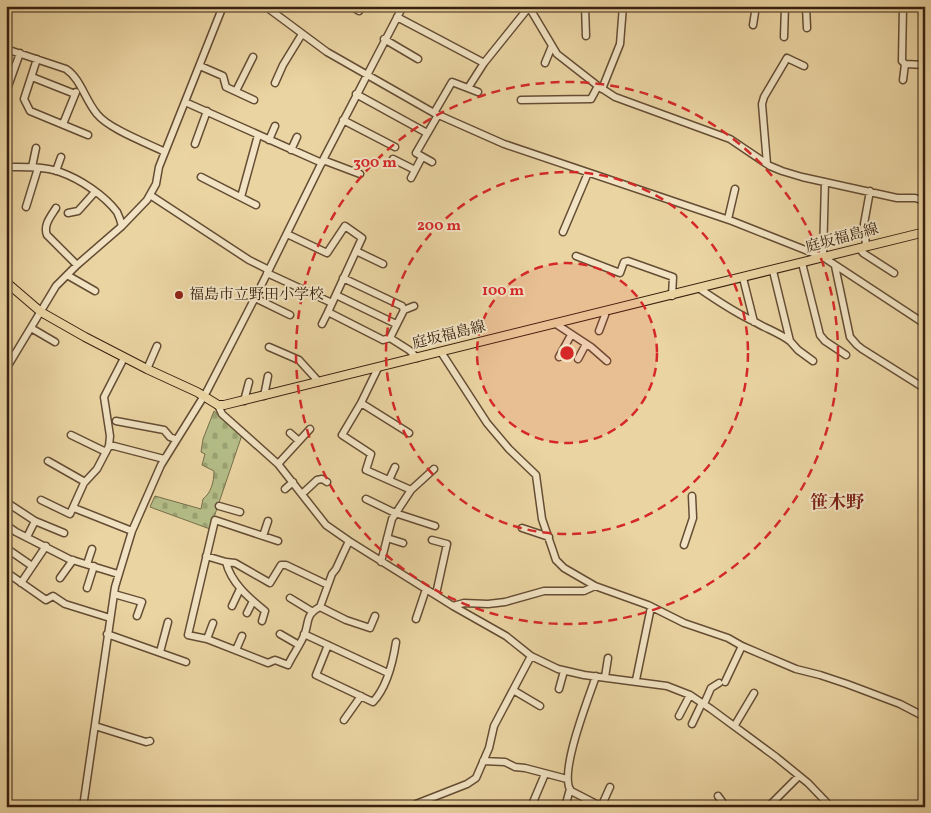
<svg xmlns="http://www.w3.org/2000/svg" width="931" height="813" font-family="Vollkorn,'Noto Serif JP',serif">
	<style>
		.cemetery { fill: url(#cemetery-stones); stroke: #766e4b }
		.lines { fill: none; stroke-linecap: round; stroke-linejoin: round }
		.minor-casing { stroke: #644d34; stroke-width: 9 }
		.major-casing { stroke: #37200f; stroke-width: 10 }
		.minor { stroke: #f1e3c3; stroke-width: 6 }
		.major { stroke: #ead4a2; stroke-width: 8 }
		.ring { fill: none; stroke: #d62828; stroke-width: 2.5; stroke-dasharray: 9 6 }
		.poi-dot { fill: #8f2418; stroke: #f1e3c3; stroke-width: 2 }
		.labels { text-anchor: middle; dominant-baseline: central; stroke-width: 4; stroke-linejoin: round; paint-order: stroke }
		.street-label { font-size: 15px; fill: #37200f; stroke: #f1e3c3 }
		.poi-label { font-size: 15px; fill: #37200f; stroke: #f1e3c3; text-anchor: start }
		.quarter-label { font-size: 18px; font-weight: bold; fill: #7a1f14; stroke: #f1e3c3 }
		.centre { fill: #d62828; stroke: #f1e3c3; stroke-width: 2.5 }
		.ring-label { font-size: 15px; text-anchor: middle; font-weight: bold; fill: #d62828; stroke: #f1e3c3; stroke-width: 4; stroke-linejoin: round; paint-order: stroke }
	</style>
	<defs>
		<pattern id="cemetery-stones" width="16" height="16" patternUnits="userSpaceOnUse" patternTransform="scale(1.25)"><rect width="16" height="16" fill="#b4bd87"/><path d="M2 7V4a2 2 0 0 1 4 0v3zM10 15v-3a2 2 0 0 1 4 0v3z" fill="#9ba273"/></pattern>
	</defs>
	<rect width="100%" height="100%" fill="#ead4a2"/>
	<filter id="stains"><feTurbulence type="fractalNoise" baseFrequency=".004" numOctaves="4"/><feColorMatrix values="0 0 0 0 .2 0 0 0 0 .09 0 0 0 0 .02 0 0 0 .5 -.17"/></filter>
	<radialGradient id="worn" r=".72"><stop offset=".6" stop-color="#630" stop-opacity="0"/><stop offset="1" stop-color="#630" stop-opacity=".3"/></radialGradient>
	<path class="cemetery" d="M214,411L242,435L210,529L150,507L155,496L201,509L203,499C211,493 214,482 214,471L202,465L205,454L201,452L203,439Z"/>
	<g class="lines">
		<defs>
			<path id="minor" d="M265,6L327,52L434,113L504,144L732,221L823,257L925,324
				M351,6L359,11
				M516,6H539
				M585,6L586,36
				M806,6L807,28
				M922,6L923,15
				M397,17L484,63
				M753,25L756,6
				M784,37L785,6
				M384,39L418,59
				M6,49L66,69C81,79 85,100 97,114C109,129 147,143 165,152
				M37,59L24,99L30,111L88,135
				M545,63L552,46
				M905,64L925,65
				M923,65L925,45
				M200,66L223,76L226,87L254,100
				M32,77L75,94
				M903,80L905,64L902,61L903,6
				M275,83L283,65L302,34
				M468,88L484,63L529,7L557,54L598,86L615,97L730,139L770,166L782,171L802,177L897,198H915L925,201
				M602,89L620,44L623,6
				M236,91L253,57
				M6,92L20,53
				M356,94L427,133
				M521,100L591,99L598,86
				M185,102L322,163
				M434,113L452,82L478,92
				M343,120L395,147
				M63,124L76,92
				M269,140L275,126
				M195,144L207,111
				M291,150L297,137
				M393,159L415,170
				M323,160L360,174
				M432,162L416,153L438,115
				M767,164L762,104L764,97L787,58L804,66
				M6,167C24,167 43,166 60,172C80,179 104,195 117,212C119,216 121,222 122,226
				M32,167L36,148
				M56,171L61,157
				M201,177L256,205
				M411,178L422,157
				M150,195L249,260L269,270
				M241,197L258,135
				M26,207L38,168
				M56,208C51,216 43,225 47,235L77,265
				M68,213L78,211L95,192
				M728,219L735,189
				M563,232L588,173
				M287,234L327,253L345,226L362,238L328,312L383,340L390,338L409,350L417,358
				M866,246L864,224L870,191
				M859,248L863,253L894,273
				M356,251L383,264
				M576,256L620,273L624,262L628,261L673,277L672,296
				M823,257L825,182
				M802,263L820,335L825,341L846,355
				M835,266L850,337L857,345L862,349L924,388
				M773,271L790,341L798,350L813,361
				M267,273L332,303
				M67,275L95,291
				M343,278L402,306L404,310L390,338
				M743,278L754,322
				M700,289C718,301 735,313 755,322C767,329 779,333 790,341
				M336,295L396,324
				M255,298L290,315
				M404,310L414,306
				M322,324L328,312
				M556,324L591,347L607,361
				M31,328L55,342
				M599,331L605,315L604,312
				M269,347L299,360L319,382
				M441,352L487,423L509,449L536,475L542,519L553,551L556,560L564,568L595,586L648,605L684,623L728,638L742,646L796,669L820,675L847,684L900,704L925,717
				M559,357L571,335
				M578,359L586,344
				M378,368L361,403L342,435L371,454L366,470L411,490
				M6,369L56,286L77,265L122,226L147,200L156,184L159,167L223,6
				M147,369L157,346
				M264,396L268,376
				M244,401L249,382
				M361,403L409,433
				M218,405L222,414L278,464L326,525L349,541L453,606L506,636L531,656L558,669L584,675L667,686L690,695L711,709L776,757L808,783L831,807
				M116,421L164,430L170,437L175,439
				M290,433L299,441
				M71,435L106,452
				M109,446L110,436L104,397L124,358
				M48,461L85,482
				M278,464L310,429
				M389,480L395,467
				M285,489L293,482
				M302,494L317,480L322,479L327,482
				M366,499L395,513L435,526
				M41,500L70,514L84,483L97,469L109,446H114L164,459
				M6,502L35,521L64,533
				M219,506L240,512
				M74,508L132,531
				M6,525L16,532L69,559L118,574
				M522,528L549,537
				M263,536L268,521
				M27,537L35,521
				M387,538L403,543
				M432,540L447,544L436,594
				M278,541L215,520L188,635L207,639L268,663L275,660L288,665C293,654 301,644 305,633C309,621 306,614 320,607L332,574L336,569L349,541
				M684,545L693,518L692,496
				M6,548L32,566
				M206,556L226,562C231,583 249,598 265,611L262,621
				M226,562L235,563L270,583L281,565H286L328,585
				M381,562L392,519L411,490L434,469
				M87,564L92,549
				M6,572L46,600L53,596L65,604L110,618
				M60,578L73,560
				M21,583L46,546
				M87,588L94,566
				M114,594L142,602L137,616
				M290,598L313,612
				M232,606L240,589
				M453,606L464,603L488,604L505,602L544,591H584L595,586
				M320,607L346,620L370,628L375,616
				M247,613L253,601
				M416,619L426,589
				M107,634L186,662
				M280,634L299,645
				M304,634L388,673
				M207,639L213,623
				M328,645L316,675L373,702C387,687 393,662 396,642
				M236,650L242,636
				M160,652L168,622
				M596,676C589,697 558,774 571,791L602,807
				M605,677L608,658
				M636,680L651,607
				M725,682L742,646
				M559,689L564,671
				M513,690L540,706
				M704,704L711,688L719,683
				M679,716L690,695
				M344,720L361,696
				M692,724L702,703
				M735,725L754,693
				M95,726L146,742L150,741
				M483,761L505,762L515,767L525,768L567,779
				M718,796L726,807
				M6,804L7,807
				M83,807L115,587L132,531L161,465L207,391L260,288L323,160L403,6
				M413,807L416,804L467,784L476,778L489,748L494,726L531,656
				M531,807L545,774
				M565,807L570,789
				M601,807L610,787
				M768,807L799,776"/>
			<path id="major" d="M6,282L41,312L85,337L147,369L197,392L218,405H224L925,232"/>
		</defs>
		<use href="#minor" class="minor-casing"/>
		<use href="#major" class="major-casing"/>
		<use href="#minor" class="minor"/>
		<use href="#major" class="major"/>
	</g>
	<circle cx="567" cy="353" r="90" fill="#d62828" fill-opacity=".12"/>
	<g class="ring">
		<circle cx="567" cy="353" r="90"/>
		<circle cx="567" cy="353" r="181"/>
		<circle cx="567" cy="353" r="271"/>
	</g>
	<circle class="poi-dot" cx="179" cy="295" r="5"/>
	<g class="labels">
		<g class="street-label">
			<text transform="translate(842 239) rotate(-15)">庭坂福島線</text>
			<text transform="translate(449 336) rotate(-14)">庭坂福島線</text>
		</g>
		<g class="poi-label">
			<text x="189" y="295">福島市立野田小学校</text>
		</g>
		<g class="quarter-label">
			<text x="837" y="503">笹木野</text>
		</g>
	</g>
	<circle cx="567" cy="353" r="8" class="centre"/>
	<g class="ring-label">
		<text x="375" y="167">300 m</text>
		<text x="439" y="230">200 m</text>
		<text x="503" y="295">100 m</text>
	</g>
	<rect width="931" height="813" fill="none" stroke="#ead4a2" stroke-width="25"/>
	<rect x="8" y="8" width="916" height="798" fill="none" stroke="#37200f" stroke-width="2.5"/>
	<rect x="12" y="12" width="906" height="788" fill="none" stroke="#37200f"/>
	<rect width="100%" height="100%" filter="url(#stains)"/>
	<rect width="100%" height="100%" fill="url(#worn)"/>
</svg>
